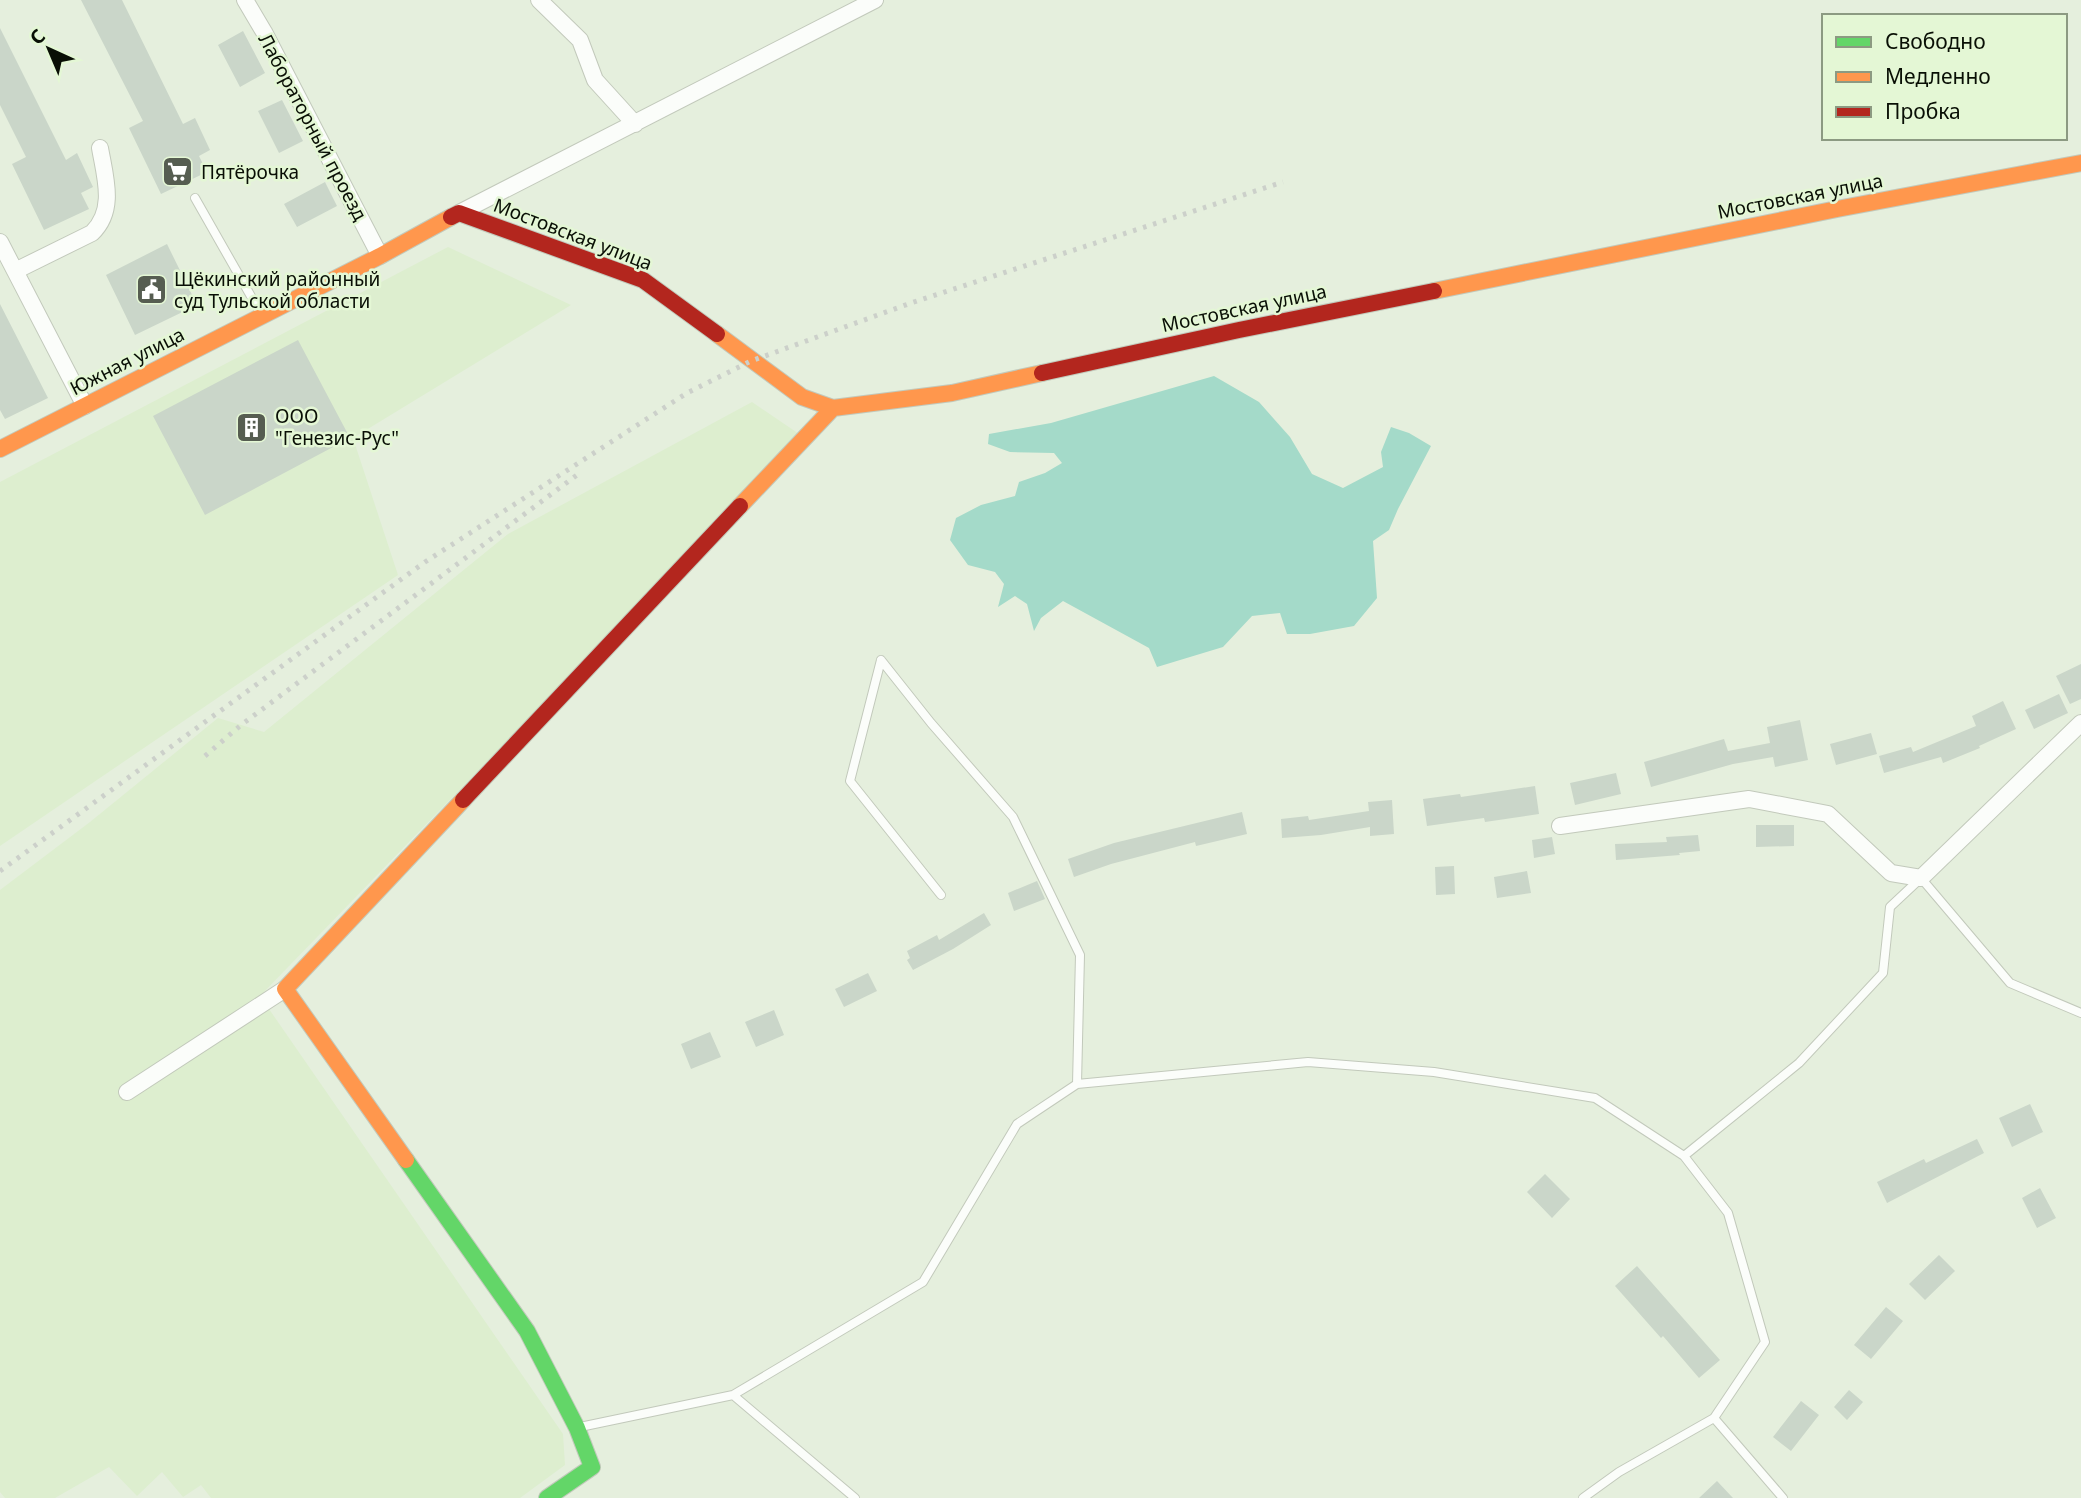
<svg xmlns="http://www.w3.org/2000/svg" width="2081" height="1498" font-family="'Noto Sans',sans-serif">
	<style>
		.built { fill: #ddeecf }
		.water { fill: #a4dac9 }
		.building { fill: #cad6c9 }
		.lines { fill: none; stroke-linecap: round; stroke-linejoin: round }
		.lane-casing { stroke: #c2c9bb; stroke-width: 10 }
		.street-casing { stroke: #c2c9bb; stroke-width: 18 }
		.fast-casing { stroke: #c2c9bb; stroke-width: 18 }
		.slow-casing { stroke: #c2c9bb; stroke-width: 18 }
		.jam-casing { stroke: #c2c9bb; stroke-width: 18 }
		.lane { stroke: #fbfdfa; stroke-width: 8 }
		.street { stroke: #fbfdfa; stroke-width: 16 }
		.fast { stroke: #63d668; stroke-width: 16 }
		.slow { stroke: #ff974d; stroke-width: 16 }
		.jam { stroke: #b3261e; stroke-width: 16 }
		.rail { stroke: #ccd0ca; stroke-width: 5; stroke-dasharray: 3.5 7; stroke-linecap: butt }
		.labels { text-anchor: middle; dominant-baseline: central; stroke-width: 5; stroke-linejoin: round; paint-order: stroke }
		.street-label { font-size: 19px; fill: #090f05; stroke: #e4f7d5 }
		.poi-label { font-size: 19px; fill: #090f05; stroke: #e4f7d5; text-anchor: start }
	</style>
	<rect width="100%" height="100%" fill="#e5efdd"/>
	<path class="built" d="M448,247L571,305L353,438L398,575L0,846V482Z
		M752,402L802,436L260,996L563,1434L565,1465L520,1498H211L201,1485L183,1497L162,1472L137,1496L109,1467L55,1498H5L0,1492V890L90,822L218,718L264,732L508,534Z"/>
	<path class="water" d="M1214,376L1259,402L1290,437L1312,474L1343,488L1383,467L1381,452L1391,427L1409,433L1431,446L1398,509L1389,530L1373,541L1377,598L1354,626L1310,634H1287L1280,613L1252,616L1223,647L1157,667L1149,648L1063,601L1041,618L1034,631L1027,604L1015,596L998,607L1004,584L995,572L968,565L950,540L956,518L981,505L1015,496L1019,482L1045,473L1062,463L1054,453L1010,452L988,444L989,434L1051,423Z"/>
	<path class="building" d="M81,0H122L183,124L195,118L210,150L199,156L207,172L161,194L129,128L143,121Z
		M0,28L66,160L77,153L93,187L81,193L89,209L44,230L12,164L26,157L0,105Z
		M243,31L265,73L240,87L218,45Z
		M282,100L303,141L279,153L258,111Z
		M325,182L337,206L297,227L284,204Z
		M167,244L197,305L135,335L106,275Z
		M0,304L48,398L5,419L0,410Z
		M298,340L350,438L205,515L153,416Z
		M2081,664V699L2070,704L2056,676Z
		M2059,694L2068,713L2034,729L2025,710Z
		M2003,701L2016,729L1979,746L1980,748L1943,763L1941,757L1884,773L1879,756L1911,747L1913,752L1976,726L1972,716Z
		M1800,720L1808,760L1775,767L1773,757L1733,764L1651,787L1644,762L1724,739L1728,751L1770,743L1767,727Z
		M1871,733L1877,754L1836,765L1830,744Z
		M1616,773L1621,794L1575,805L1570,783Z
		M1535,786L1539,814L1485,822L1484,818L1427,826L1423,799L1460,794L1461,797Z
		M1392,800L1394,834L1370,836V827L1321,835L1282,838L1281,819L1308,816L1309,820L1369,811L1368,802Z
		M1242,812L1247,834L1196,846L1195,842L1111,864L1074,877L1068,859L1114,843Z
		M1756,825H1794V846L1756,847Z
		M1698,835L1700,851L1679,853L1680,855L1616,860L1615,844L1667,842L1666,837Z
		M1552,837L1555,854L1534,858L1532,840Z
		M1454,866L1455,894L1436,895L1435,867Z
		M1527,871L1531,893L1497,898L1494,877Z
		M1037,881L1045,899L1014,911L1008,893Z
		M984,913L991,925L953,949L913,970L907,960L910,958L907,951L937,935L939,940Z
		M868,973L877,991L844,1007L835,989Z
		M774,1010L784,1035L756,1047L745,1022Z
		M710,1032L721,1057L691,1069L681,1044Z
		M2030,1104L2043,1132L2012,1147L1999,1118Z
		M1977,1139L1984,1153L1887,1203L1877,1182L1924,1159L1926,1163Z
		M1545,1174L1570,1199L1552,1218L1527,1192Z
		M2040,1188L2056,1218L2037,1228L2022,1198Z
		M1939,1255L1955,1271L1925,1300L1909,1284Z
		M1637,1266L1720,1360L1699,1378L1663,1336L1661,1338L1615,1286Z
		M1886,1307L1903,1321L1871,1359L1854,1345Z
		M1849,1390L1863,1402L1847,1420L1834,1407Z
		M1801,1401L1819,1415L1791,1451L1773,1437Z
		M1717,1481L1733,1498H1699Z"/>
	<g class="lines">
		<defs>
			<path id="lane" d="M195,198L261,314
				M881,660L931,723L1013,817L1080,955L1077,1084
				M881,660L850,781L941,895
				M1684,1156L1799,1063L1883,973L1890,907L1921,878L2010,983L2081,1013
				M733,1395L923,1282L1017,1124L1077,1084L1308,1062L1434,1072L1595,1098L1684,1156L1728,1213L1765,1342L1714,1418L1619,1472L1583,1498
				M1714,1418L1783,1498
				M580,1427L733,1395L855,1498"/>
			<path id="street" d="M245,0L264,32L380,256
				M539,0L580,40L595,80L635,124
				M459,213L875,0
				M0,242L85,406
				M15,271L92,233C116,210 105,177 100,148
				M1560,826L1749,799L1828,814L1891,873L1921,878L2081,723
				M127,1092L285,989"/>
			<path id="fast" d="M406,1160L527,1331L577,1428L592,1467L547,1498"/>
			<path id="slow" d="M1434,291L1837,209L2081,163
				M717,334L802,397L833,408L952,393L1042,373
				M0,449L380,256L451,217
				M740,506L833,408
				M406,1160L285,989L463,800"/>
			<path id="jam" d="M451,217L459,213L643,280L717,334
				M1042,373L1239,330L1434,291
				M463,800L740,506"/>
		</defs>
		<use href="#lane" class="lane-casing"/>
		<use href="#street" class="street-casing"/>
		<use href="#fast" class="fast-casing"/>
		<use href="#slow" class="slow-casing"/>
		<use href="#jam" class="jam-casing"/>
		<use href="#lane" class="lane"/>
		<use href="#street" class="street"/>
		<use href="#fast" class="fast"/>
		<use href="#slow" class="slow"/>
		<use href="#jam" class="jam"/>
		<path class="rail" d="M205,756L241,725L577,475
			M0,871L425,562L687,393L751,361L911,303L1283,182"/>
	</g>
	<defs>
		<symbol id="supermarket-square" viewBox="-11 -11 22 22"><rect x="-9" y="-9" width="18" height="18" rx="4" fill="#565d51" stroke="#e4f7d5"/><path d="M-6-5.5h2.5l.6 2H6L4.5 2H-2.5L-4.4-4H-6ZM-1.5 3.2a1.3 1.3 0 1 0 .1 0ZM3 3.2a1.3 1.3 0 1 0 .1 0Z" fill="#fff"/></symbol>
		<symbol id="civic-square" viewBox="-11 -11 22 22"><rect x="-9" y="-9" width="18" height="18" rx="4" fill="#565d51" stroke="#e4f7d5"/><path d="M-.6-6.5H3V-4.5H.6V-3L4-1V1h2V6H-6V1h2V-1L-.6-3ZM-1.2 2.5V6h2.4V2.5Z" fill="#fff"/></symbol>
		<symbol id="building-square" viewBox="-11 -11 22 22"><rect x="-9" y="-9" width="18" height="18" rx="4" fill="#565d51" stroke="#e4f7d5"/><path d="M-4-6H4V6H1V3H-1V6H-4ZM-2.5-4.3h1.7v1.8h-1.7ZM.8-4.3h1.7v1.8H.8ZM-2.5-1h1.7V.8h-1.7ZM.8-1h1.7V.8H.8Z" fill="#fff"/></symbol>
	</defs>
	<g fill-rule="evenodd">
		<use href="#supermarket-square" x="160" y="154" width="35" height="35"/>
		<use href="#civic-square" x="134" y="272" width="35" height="35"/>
		<use href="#building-square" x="234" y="410" width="35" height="35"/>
	</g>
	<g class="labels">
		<g class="street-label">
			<text transform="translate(313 127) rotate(62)">Лабораторный проезд</text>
			<text transform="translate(1800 196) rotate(-11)">Мостовская улица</text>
			<text transform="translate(573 234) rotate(21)">Мостовская улица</text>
			<text transform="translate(1244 308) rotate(-12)">Мостовская улица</text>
			<text transform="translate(127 361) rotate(-27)">Южная улица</text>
		</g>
		<g class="poi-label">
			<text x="201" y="172">Пятёрочка</text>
			<text x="174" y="279">Щёкинский районный<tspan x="174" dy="22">суд Тульской области</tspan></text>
			<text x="275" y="416">ООО<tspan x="275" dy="22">"Генезис-Рус"</tspan></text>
		</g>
	</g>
	<rect x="1822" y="14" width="245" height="126" fill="#e4f7d5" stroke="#8c9a82" stroke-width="2"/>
	<rect x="1836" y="37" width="35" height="10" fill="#63d668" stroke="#8c9a82" stroke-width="2"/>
	<text x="1885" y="49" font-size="21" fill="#090f05">Свободно</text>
	<rect x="1836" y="72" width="35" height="10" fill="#ff974d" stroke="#8c9a82" stroke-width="2"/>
	<text x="1885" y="84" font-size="21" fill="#090f05">Медленно</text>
	<rect x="1836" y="107" width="35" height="10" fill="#b3261e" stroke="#8c9a82" stroke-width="2"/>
	<text x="1885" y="119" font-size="21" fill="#090f05">Пробка</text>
	<g transform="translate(49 49) rotate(316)" stroke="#e4f7d5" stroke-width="5" paint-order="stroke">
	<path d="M0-5L12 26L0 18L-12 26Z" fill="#090f05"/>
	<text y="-10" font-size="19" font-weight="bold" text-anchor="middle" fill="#090f05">С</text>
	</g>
</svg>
